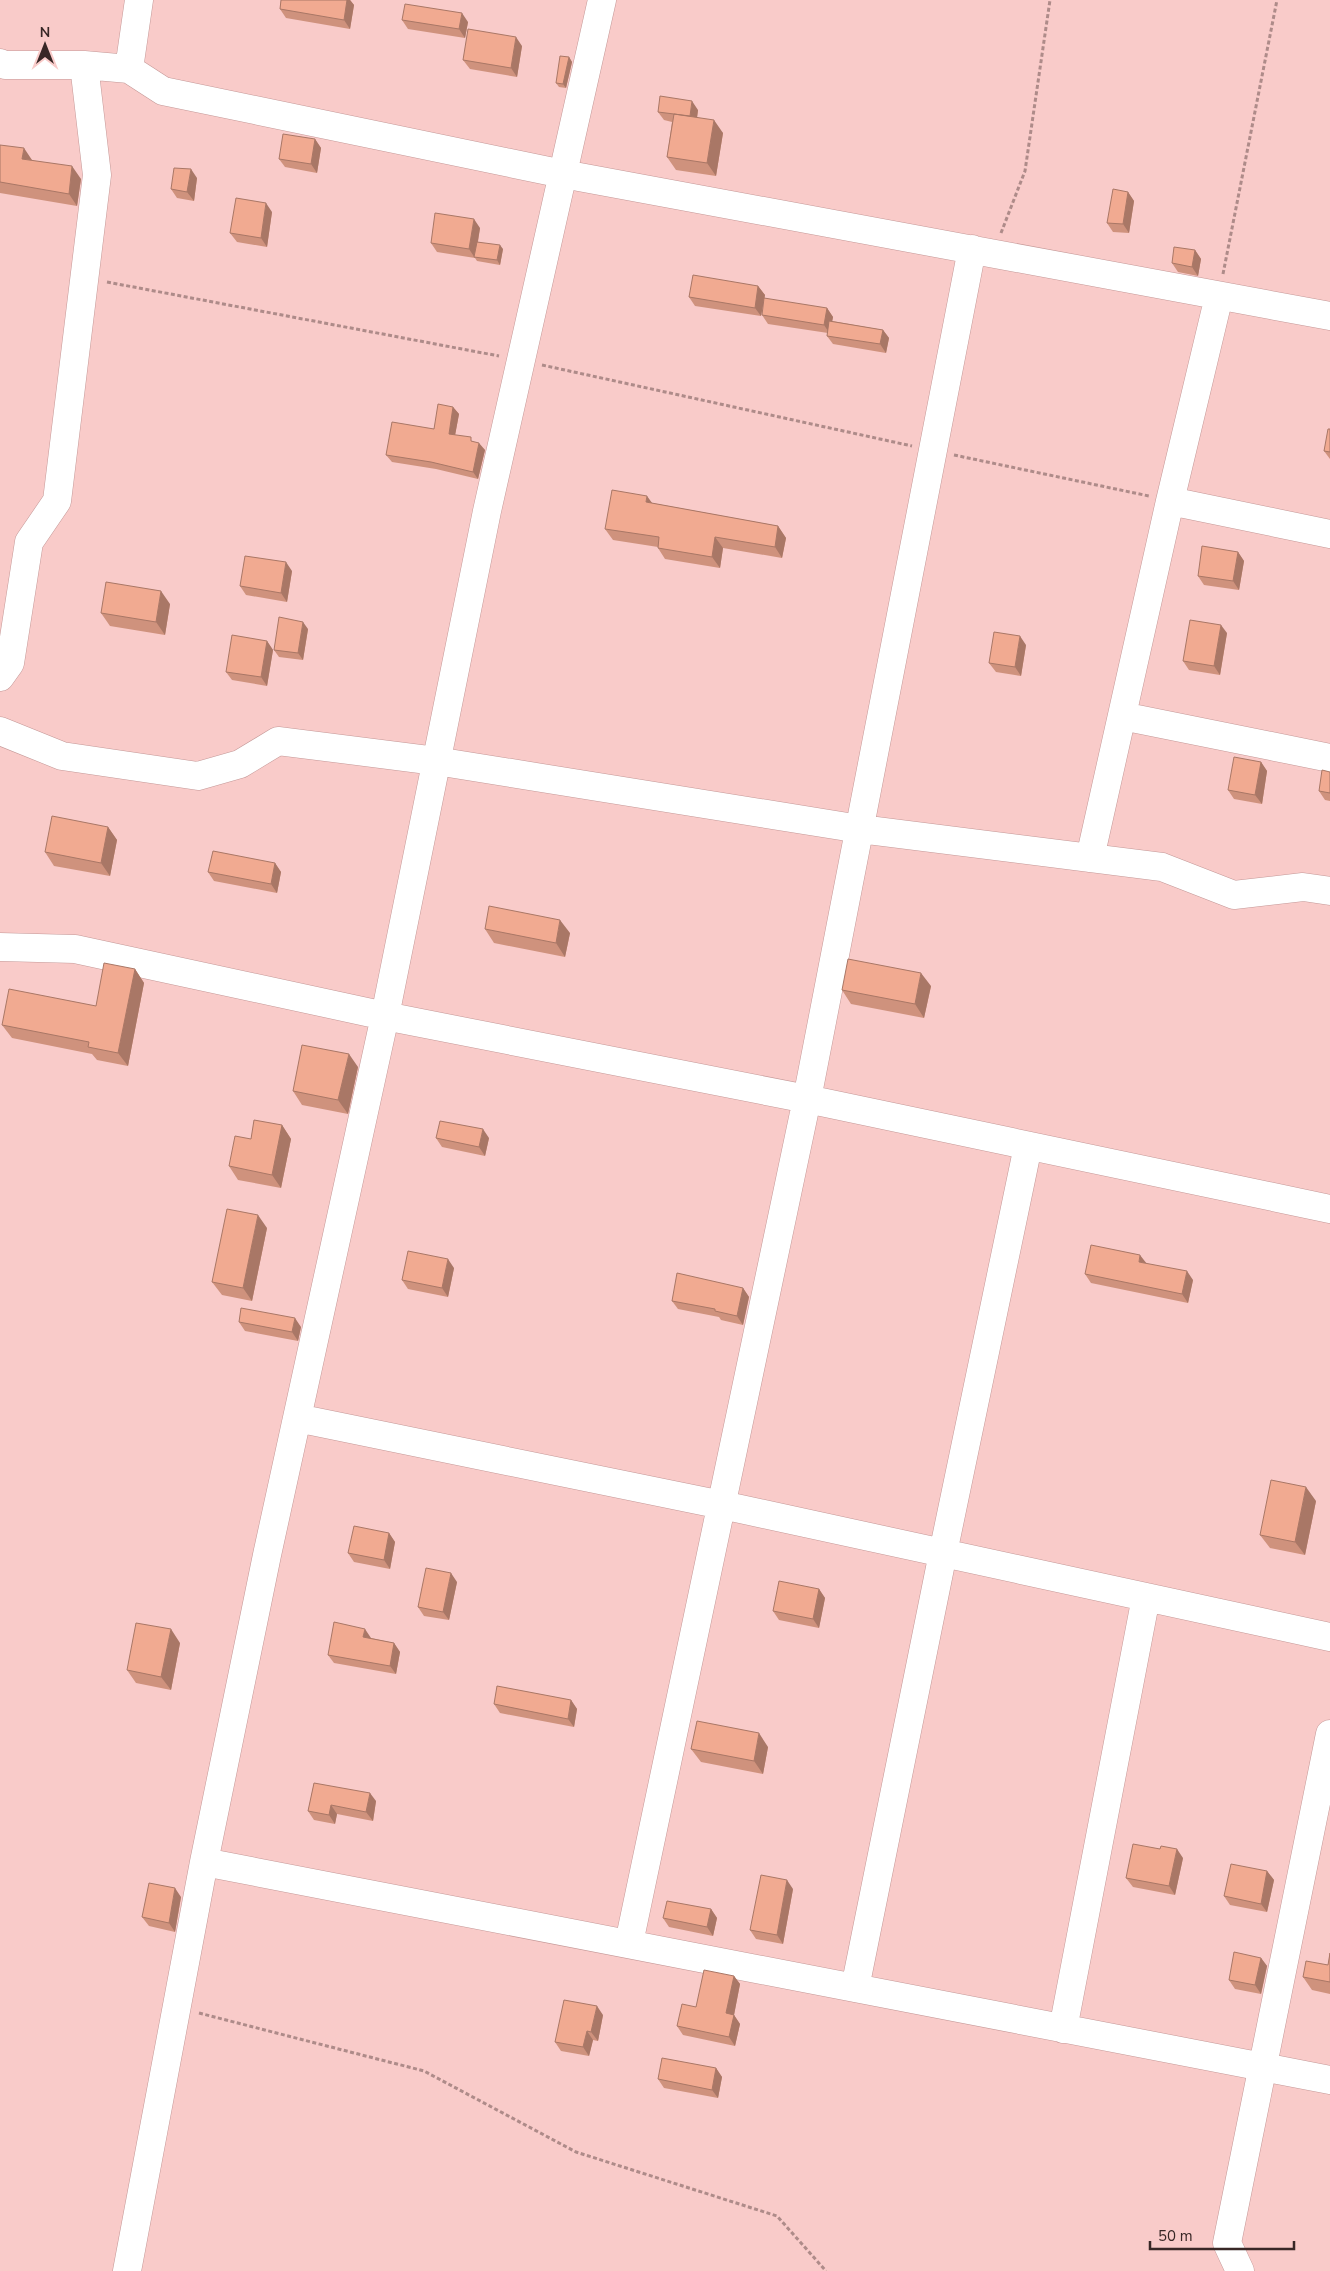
<svg xmlns="http://www.w3.org/2000/svg" width="1330" height="2271" font-family="'Nunito Sans',sans-serif">
	<style>
		.lines { fill: none; stroke-linecap: round; stroke-linejoin: round }
		.minor-casing { stroke: #c49897; stroke-width: 29 }
		.path { stroke: #ae8b89; stroke-width: 3; stroke-dasharray: 4 2.5; stroke-linecap: butt }
		.minor { stroke: #fff; stroke-width: 28 }
		.wall { fill: #cf927d }
		.shaded-wall { fill: #a97766 }
		.building { fill: #f1aa91; stroke: #a97766 }
	</style>
	<rect width="100%" height="100%" fill="#f9cbc9"/>
	<g class="lines">
		<defs>
			<path id="minor" d="M0,63L5,65H84L129,69L163,91L563,174L1330,316
				M129,69L139,0
				M1170,501L1330,534
				M0,677L10,663L29,542L57,501L97,175L84,65
				M1122,716L1330,758
				M0,731L62,756L198,776L240,764L278,741L436,761L860,829L1162,867L1234,895L1303,887L1330,891
				M1090,858L1170,501L1219,296
				M0,947L75,949L385,1016L807,1099L1330,1209
				M297,1418L722,1505L1330,1637
				M204,1862L1330,2080
				M629,1943L807,1099L972,249
				M855,1988L943,1553L1028,1146
				M1063,2029L1146,1597
				M127,2271L204,1862L267,1555L385,1016L487,511L602,0
				M1240,2271L1227,2243L1330,1734"/>
		</defs>
		<use href="#minor" class="minor-casing"/>
		<path class="path" d="M1001,233L1025,171L1050,0
			M1223,274L1277,0
			M107,282L499,356
			M542,365L912,446
			M954,455L1149,496
			M199,2013L424,2071L576,2152L777,2216L826,2271"/>
		<use href="#minor" class="minor"/>
	</g>
	<path class="wall" d="M281,0H350L354,5L350,29L286,18L280,9Z
		M402,20L468,22L465,38L408,29Z
		M522,46L517,77L470,69L463,60Z
		M569,57L572,62L566,88L559,87L556,83Z
		M698,110L697,117L723,133L716,176L676,170L667,157L672,122L664,120L658,112Z
		M315,139L321,148L317,173L285,167L279,159Z
		M0,145L32,160L81,179L77,206L0,193Z
		M197,178L194,201L177,198L171,189Z
		M1128,192L1134,201L1129,233L1113,232L1107,223Z
		M272,212L267,247L237,242L230,233Z
		M480,228L478,242L503,249L500,265L477,261L475,258L437,252L431,243Z
		M1195,250L1201,259L1198,276L1178,272L1172,263Z
		M758,286L765,295L761,316L695,306L689,297Z
		M827,308L833,317L832,321L883,330L889,338L886,353L833,344L827,336L828,333L768,324L762,315Z
		M453,407L459,414L455,435L474,442L485,450L478,479L436,469L392,462L386,455L434,429Z
		M1330,429V459L1324,451Z
		M652,503L778,526L786,538L782,558L723,548L720,568L665,559L658,548V547L613,540L605,529Z
		M1238,552L1244,561L1239,590L1204,585L1198,576Z
		M292,571L287,602L246,595L240,586Z
		M170,604L165,635L110,626L101,613Z
		M308,629L303,660L279,657L274,650Z
		M1227,633L1220,675L1189,670L1183,661Z
		M267,641L273,650L267,686L232,680L226,672Z
		M1026,645L1021,676L996,672L989,663Z
		M1261,762L1267,771L1262,804L1234,799L1228,790Z
		M1330,772V801L1325,800L1319,791Z
		M108,827L117,840L110,876L54,866L45,852Z
		M275,863L281,872L277,893L214,881L208,872Z
		M485,929L570,933L565,957L494,943Z
		M135,969L144,983L128,1066L97,1060L92,1054L12,1038L2,1025L96,1006Z
		M931,986L924,1018L851,1004L842,990Z
		M358,1067L348,1114L302,1105L293,1091Z
		M282,1125L291,1139L281,1188L238,1180L229,1166L251,1139Z
		M436,1138H489L485,1156L442,1147Z
		M267,1228L252,1301L222,1295L212,1282Z
		M1146,1264L1193,1280L1188,1303L1091,1283L1085,1274Z
		M454,1268L448,1297L408,1289L402,1280Z
		M743,1288L749,1297L743,1325L721,1320L719,1317L678,1309L672,1301Z
		M239,1322L301,1327L298,1341L245,1331Z
		M1316,1501L1305,1555L1270,1548L1260,1535Z
		M389,1533L395,1542L390,1569L354,1562L348,1553Z
		M457,1582L449,1620L424,1616L418,1607Z
		M819,1589L825,1598L819,1628L779,1620L773,1611Z
		M371,1638L394,1643L400,1652L396,1674L334,1663L328,1655Z
		M180,1643L171,1690L136,1683L127,1670Z
		M571,1700L577,1709L574,1727L500,1713L494,1704Z
		M768,1747L763,1774L701,1762L691,1749Z
		M314,1783L376,1801L373,1821L337,1814L335,1824L314,1820L308,1811Z
		M1183,1858L1175,1895L1133,1887L1126,1878Z
		M1267,1871L1274,1880L1267,1912L1230,1905L1224,1896Z
		M793,1889L783,1944L756,1939L750,1930Z
		M181,1897L175,1932L149,1926L142,1917Z
		M711,1909L717,1918L713,1936L669,1927L663,1918Z
		M1330,1953V1994L1312,1990L1303,1977L1328,1965Z
		M1261,1958L1267,1966L1261,1994L1235,1989L1229,1980Z
		M734,1976L740,1984L734,2015L740,2024L735,2046L683,2035L677,2026L696,2007Z
		M603,2015L598,2041L593,2040L589,2056L561,2051L555,2042Z
		M716,2068L722,2077L718,2098L664,2088L658,2079Z"/>
	<path class="shaded-wall" d="M347,0H350L354,5L350,29L344,20Z
		M462,13L468,22L465,38L459,29Z
		M516,37L522,46L517,77L511,68Z
		M569,57L572,62L566,88L563,84Z
		M692,101L698,110L696,126L690,117Z
		M714,120L723,133L716,176L707,163Z
		M315,139L321,148L317,173L311,164Z
		M24,148L32,160L22,159Z
		M72,166L81,179L77,206L69,194Z
		M191,169L197,178L194,201L187,192Z
		M1128,192L1134,201L1129,233L1123,224Z
		M266,203L272,212L267,247L261,238Z
		M474,219L480,228L475,258L469,249Z
		M500,245L503,249L500,265L497,260Z
		M1195,250L1201,259L1198,276L1192,267Z
		M758,286L765,295L761,316L755,308Z
		M827,308L833,317L830,334L824,325Z
		M883,330L889,338L886,353L880,344Z
		M453,407L459,414L454,441L449,434Z
		M479,443L485,450L478,479L473,472Z
		M647,496L655,507L646,502Z
		M778,526L786,538L782,558L775,547Z
		M715,537L723,548L720,568L712,557Z
		M1238,552L1244,561L1239,590L1233,581Z
		M286,562L292,571L287,602L281,593Z
		M161,591L170,604L165,635L156,622Z
		M303,622L308,629L303,660L298,653Z
		M1221,625L1227,633L1220,675L1214,666Z
		M1020,636L1026,645L1021,676L1015,667Z
		M267,641L273,650L267,686L261,677Z
		M1261,762L1267,771L1262,804L1255,795Z
		M108,827L117,840L110,876L101,863Z
		M275,863L281,872L277,893L271,884Z
		M560,920L570,933L565,957L556,943Z
		M135,969L144,983L128,1066L118,1053Z
		M921,973L931,986L924,1018L915,1004Z
		M349,1054L358,1067L348,1114L338,1100Z
		M282,1125L291,1139L281,1188L272,1175Z
		M483,1129L489,1138L485,1156L479,1147Z
		M258,1215L267,1228L252,1301L243,1288Z
		M1140,1255L1147,1264L1139,1262Z
		M448,1259L454,1268L448,1297L442,1288Z
		M1187,1271L1193,1280L1188,1303L1182,1294Z
		M743,1288L749,1297L743,1325L737,1316Z
		M295,1318L301,1327L298,1341L292,1332Z
		M1306,1487L1316,1501L1305,1555L1295,1542Z
		M389,1533L395,1542L390,1569L384,1560Z
		M451,1573L457,1582L449,1620L443,1612Z
		M819,1589L825,1598L819,1628L813,1619Z
		M171,1629L180,1643L171,1690L161,1677Z
		M365,1629L371,1638L370,1645L363,1637Z
		M394,1643L400,1652L396,1674L390,1666Z
		M571,1700L577,1709L574,1727L568,1719Z
		M759,1733L768,1747L763,1774L754,1761Z
		M370,1793L376,1801L373,1821L366,1812Z
		M331,1805L337,1814L335,1824L329,1815Z
		M1177,1849L1183,1858L1175,1895L1169,1886Z
		M1267,1871L1274,1880L1267,1912L1261,1904Z
		M787,1880L793,1889L783,1944L777,1935Z
		M175,1888L181,1897L175,1932L169,1923Z
		M711,1909L717,1918L713,1936L707,1927Z
		M1261,1958L1267,1966L1261,1994L1255,1985Z
		M734,1976L740,1984L734,2015L740,2024L735,2046L729,2037L726,2013Z
		M597,2006L603,2015L598,2041L591,2032Z
		M587,2031L593,2040L589,2056L583,2047Z
		M716,2068L722,2077L718,2098L712,2090Z"/>
	<path class="building" d="M281,0H347L344,20L280,9Z
		M405,4L462,13L459,29L402,20Z
		M468,29L516,37L511,68L463,60Z
		M560,56L569,57L563,84L556,83Z
		M660,96L692,101L690,116L658,112Z
		M674,114L714,120L707,163L667,157Z
		M283,134L315,139L311,164L279,159Z
		M0,145L24,148L22,159L72,166L69,194L0,182Z
		M174,168L191,169L187,192L171,189Z
		M1113,189L1128,192L1123,224L1107,223Z
		M236,198L266,203L261,238L230,233Z
		M435,213L474,219L469,249L431,243Z
		M477,242L500,245L497,260L474,257Z
		M1174,247L1195,250L1192,267L1172,263Z
		M693,275L758,286L755,308L689,297Z
		M764,298L827,308L824,325L762,315Z
		M829,321L883,330L880,344L827,336Z
		M438,404L453,407L449,434L471,437V441L479,443L473,472L431,462L386,455L392,422L434,429Z
		M1328,429H1330V452L1324,451Z
		M612,490L647,496L646,502L778,526L775,547L715,537L712,557L658,548L659,537L605,529Z
		M1202,546L1238,552L1233,581L1198,576Z
		M245,556L286,562L281,593L240,586Z
		M106,582L161,591L156,622L101,613Z
		M279,617L303,622L298,653L274,650Z
		M1190,620L1221,625L1214,666L1183,661Z
		M994,632L1020,636L1015,667L989,663Z
		M232,635L267,641L261,677L226,672Z
		M1234,757L1261,762L1255,795L1228,790Z
		M1322,770L1330,772V793L1319,791Z
		M52,816L108,827L101,863L45,852Z
		M213,851L275,863L271,884L208,872Z
		M489,906L560,920L556,943L485,929Z
		M848,959L921,973L915,1004L842,990Z
		M104,963L135,969L118,1053L88,1047L89,1042L2,1025L9,989L96,1006Z
		M302,1045L349,1054L338,1100L293,1091Z
		M254,1120L282,1125L272,1175L229,1166L235,1136L251,1139Z
		M440,1121L483,1129L479,1147L436,1138Z
		M227,1209L258,1215L243,1288L212,1282Z
		M1091,1245L1140,1255L1139,1262L1187,1271L1182,1294L1085,1274Z
		M408,1251L448,1259L442,1288L402,1280Z
		M677,1273L743,1288L737,1316L715,1311V1309L672,1301Z
		M241,1308L295,1318L292,1332L239,1322Z
		M1271,1480L1306,1487L1295,1542L1260,1535Z
		M354,1526L389,1533L384,1560L348,1553Z
		M426,1568L451,1573L443,1612L418,1607Z
		M779,1581L819,1589L813,1619L773,1611Z
		M334,1622L365,1629L363,1637L394,1643L390,1666L328,1655Z
		M136,1623L171,1629L161,1677L127,1670Z
		M497,1686L571,1700L568,1719L494,1704Z
		M697,1721L759,1733L754,1761L691,1749Z
		M314,1783L370,1793L366,1812L331,1805L329,1815L308,1811Z
		M1133,1844L1160,1849L1161,1846L1177,1849L1169,1886L1126,1878Z
		M1231,1864L1267,1871L1261,1904L1224,1896Z
		M761,1875L787,1880L777,1935L750,1930Z
		M149,1883L175,1888L169,1923L142,1917Z
		M667,1901L711,1909L707,1927L663,1918Z
		M1234,1952L1261,1958L1255,1985L1229,1980Z
		M1330,1953V1982L1303,1977L1306,1961L1328,1965Z
		M704,1970L734,1976L726,2013L734,2015L729,2037L677,2026L682,2004L696,2007Z
		M564,2000L597,2006L591,2032L587,2031L583,2047L555,2042Z
		M662,2058L716,2068L712,2090L658,2079Z"/>
	<g transform="translate(45 45)" stroke="#f9cbc9" stroke-width="4" paint-order="stroke">
	<path d="M0-4L9 19L0 12L-9 19Z" fill="#382726"/>
	<text y="-8" font-size="14" font-weight="bold" text-anchor="middle" fill="#382726">N</text>
	</g>
	<path d="M1150 2241v8h144v-8" fill="none" stroke="#382726" stroke-width="2.5"/>
	<text x="1158" y="2241" font-size="15" fill="#382726" stroke="#f9cbc9" stroke-width="4" paint-order="stroke">50 m</text>
</svg>
